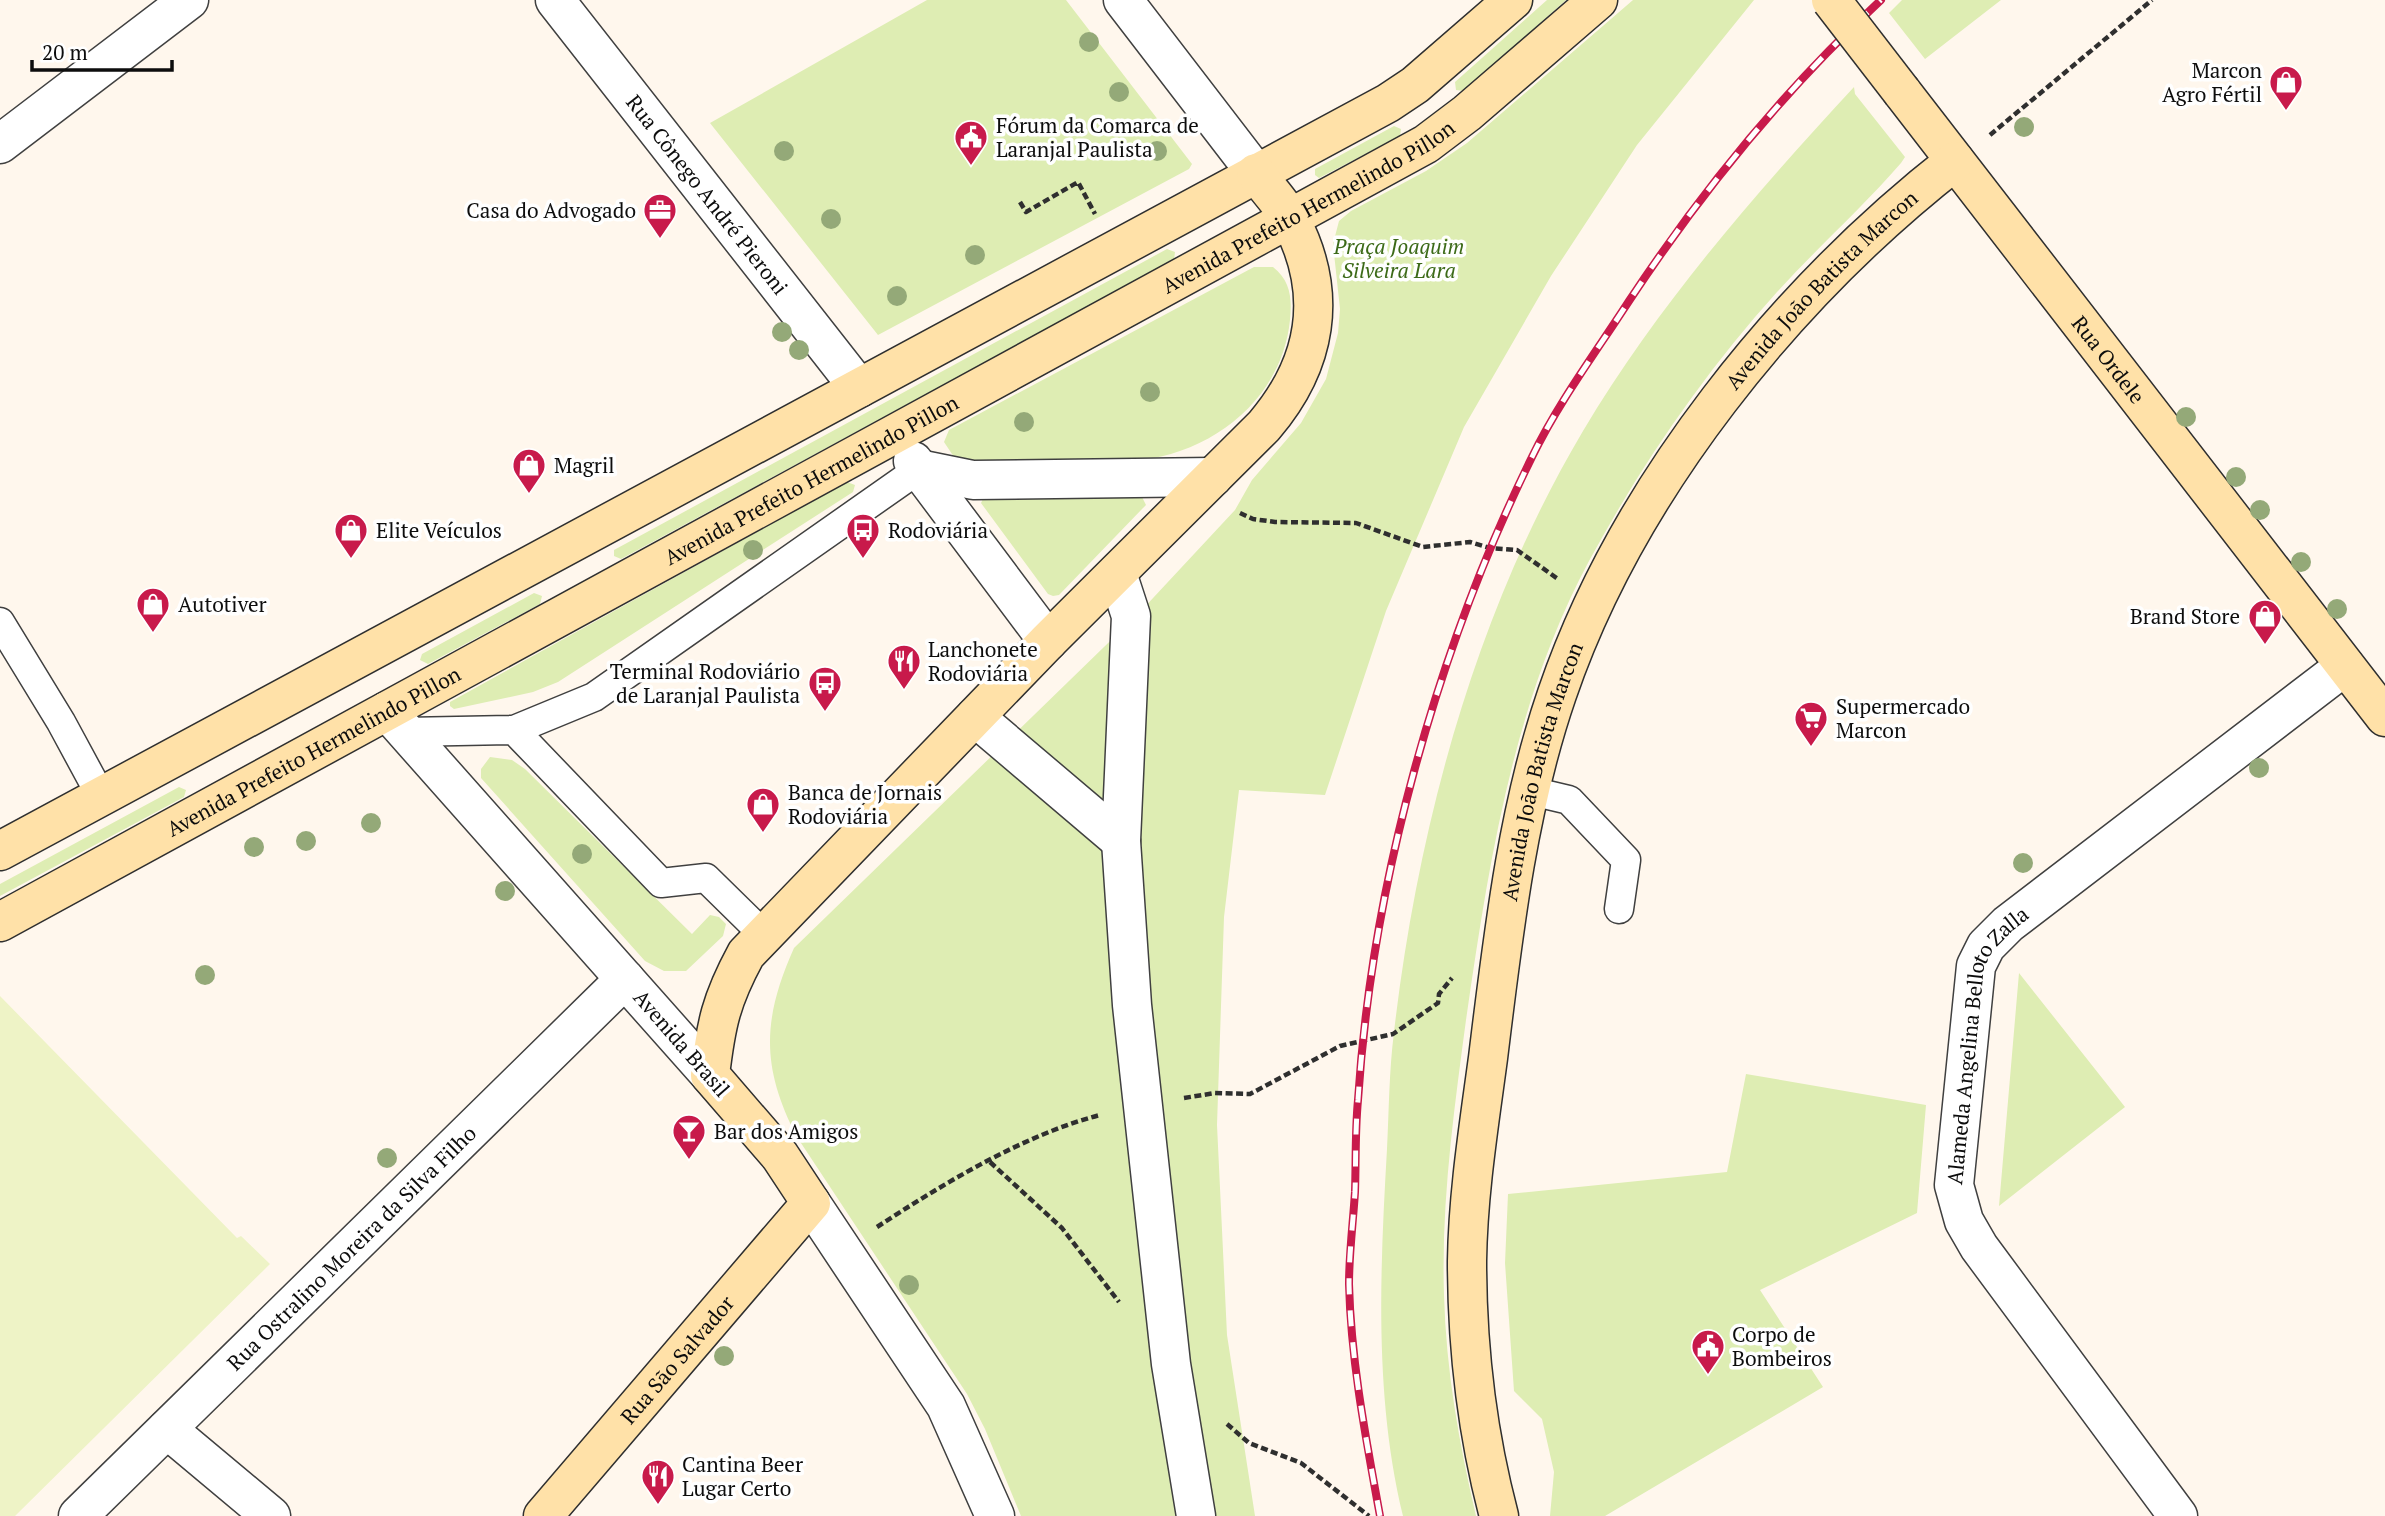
<svg xmlns="http://www.w3.org/2000/svg" width="2385" height="1516" font-family="'PT Serif',serif">
	<style>
		.green { fill: #deedb3 }
		.pitch { fill: #eef3c6 }
		.lines { fill: none; stroke-linecap: round; stroke-linejoin: round }
		.lane-casing { stroke: #404040; stroke-width: 31 }
		.street-casing { stroke: #404040; stroke-width: 41 }
		.secondary-casing { stroke: #2f2f2f; stroke-width: 41 }
		.path { stroke: #2f2f2f; stroke-width: 4.5; stroke-dasharray: 7 3.5; stroke-linecap: butt }
		.lane { stroke: #fff; stroke-width: 28 }
		.street { stroke: #fff; stroke-width: 38 }
		.secondary { stroke: #ffe1a8; stroke-width: 38 }
		.rail-casing { stroke: #c81a4b; stroke-width: 8 }
		.rail { stroke: #fff; stroke-width: 5; stroke-dasharray: 16; stroke-linecap: butt }
		.secondary-bridge-casing { stroke: #2f2f2f; stroke-width: 41; stroke-linecap: butt }
		.secondary-bridge { stroke: #ffe1a8; stroke-width: 38 }
		.tree { fill: #94a978 }
		.labels { text-anchor: middle; dominant-baseline: central; stroke-width: 7; stroke-linejoin: round; paint-order: stroke }
		.poi-label { font-size: 21px; fill: #0d0d0d; stroke: #fff; text-anchor: start }
		.street-label { font-size: 21px; fill: #0d0d0d; stroke: #fff }
		.park-label { font-size: 21px; font-style: italic; fill: #3c6a18; stroke: #fff }
	</style>
	<rect width="100%" height="100%" fill="#fff7ed"/>
	<path class="green" d="M927,0H1066L1192,164L1189,169L878,335L710,123Z
		M1547,0H1566L1464,91L1456,90L1455,82Z
		M1633,0H1754L1637,145L1551,276L1464,427L1386,611L1325,795L1239,790L1224,917L1217,1125L1227,1335L1255,1516H1021L985,1429L967,1394L797,1137C761,1067 762,1020 794,948L1140,612L1235,510L1252,480L1301,423L1326,379L1338,333L1340,309L1333,244L1339,221L1351,211L1426,171L1467,143Z
		M1902,0H2001L1925,59L1889,13Z
		M1854,87L1855,94L1905,157L1901,163C1862,208 1817,248 1777,292C1704,373 1641,465 1589,561C1513,703 1489,862 1466,1020C1454,1110 1441,1203 1444,1295C1446,1370 1459,1443 1476,1516H1403C1374,1397 1380,1271 1387,1149C1389,1111 1389,1071 1394,1032C1418,825 1476,611 1583,431C1658,305 1755,194 1854,87Z
		M1394,126L1401,129L1400,136L1319,178L1315,175V169Z
		M1167,249L1175,252L1174,260L621,559L614,556V550Z
		M1254,267H1273C1291,281 1292,299 1290,320C1282,398 1215,451 1141,460L965,463L956,460L944,442L949,430Z
		M847,482L855,485L853,492L558,682L533,692L454,709L450,706V702Z
		M1142,497L1146,505L1143,508L1059,595L1053,596L1048,594L981,503L983,499Z
		M534,593L542,596L540,604L428,664L420,660L422,654Z
		M490,757L512,760L525,769L692,934L710,915L719,917L726,924L723,936L686,971H664L645,961L481,778V769Z
		M179,787L186,790L184,797L0,896V884Z
		M2019,973L2125,1107L1999,1206Z
		M1746,1074L1926,1105L1917,1213L1760,1290L1823,1387L1605,1516H1550L1554,1472L1542,1419L1514,1391L1505,1263L1508,1194L1727,1172Z"/>
	<path class="pitch" d="M0,996L237,1238L241,1236L270,1264L15,1516H0Z"/>
	<g class="lines">
		<defs>
			<path id="lane" d="M0,622L61,722L101,796
				M514,730L661,883L706,878L763,934
				M405,732L514,730L594,697L919,469
				M1531,791L1569,800L1626,860L1619,909"/>
			<g id="street">
				<path id="s1" d="M555,0L859,388"/>
				<path d="M1123,0L1256,173"/>
				<path d="M0,144L189,0"/>
				<path d="M913,461L1048,641"/>
				<path d="M919,469L973,480L1213,477"/>
				<path d="M1117,573L1131,616L1121,841L1132,1005L1171,1364L1196,1516"/>
				<path d="M387,711L710,1075"/>
				<path d="M975,717L1121,841"/>
				<path d="M811,1203L946,1406L995,1516"/>
				<path d="M167,1429L271,1516"/>
				<path id="s2" d="M78,1516L625,979"/>
				<path id="s3" d="M2178,1516L1979,1247L1964,1221L1954,1185L1976,966L1986,946L2008,924L2345,666"/>
			</g>
			<g id="secondary">
				<path id="s4" d="M1902,92L2385,717"/>
				<path d="M0,851L1388,103L1415,85L1513,0"/>
				<path id="s5" d="M0,922L1426,144L1467,113L1598,0"/>
				<path id="s6" d="M543,1516L811,1203L780,1156L710,1075C716,1024 721,1000 746,954L1048,641L1264,426C1317,364 1329,294 1291,221C1283,204 1267,189 1256,173"/>
				<path id="s7" d="M1499,1516C1477,1433 1467,1347 1467,1261C1468,1193 1479,1125 1488,1058C1503,936 1517,810 1557,694C1627,489 1786,293 1955,161"/>
			</g>
		</defs>
		<use href="#lane" class="lane-casing"/>
		<use href="#street" class="street-casing"/>
		<use href="#secondary" class="secondary-casing"/>
		<path class="path" d="M1990,135L2152,0
			M1020,202L1026,212L1078,182L1095,214
			M1240,513L1253,519L1275,522L1356,523L1423,547L1470,542L1490,548L1517,550L1558,579
			M1184,1098L1215,1093L1250,1094L1340,1046L1393,1034L1438,1003L1439,994L1452,978
			M990,1162L1062,1228L1119,1302
			M877,1227C943,1184 1023,1135 1100,1115
			M1227,1424L1249,1443L1301,1463L1369,1516"/>
		<use href="#lane" class="lane"/>
		<use href="#street" class="street"/>
		<use href="#secondary" class="secondary"/>
		<defs>
			<path id="rail" d="M1380,1516C1366,1439 1351,1362 1349,1284C1349,1254 1353,1223 1355,1192C1356,1161 1355,1131 1358,1100C1372,884 1436,652 1532,457C1558,403 1596,352 1629,301C1701,192 1785,89 1881,0"/>
		</defs>
		<use href="#rail" class="rail-casing"/>
		<use href="#rail" class="rail"/>
		<defs>
			<path id="secondary-bridge" d="M1831,0L1902,92"/>
		</defs>
		<use href="#secondary-bridge" class="secondary-bridge-casing"/>
		<use href="#secondary-bridge" class="secondary-bridge"/>
	</g>
	<g class="tree">
		<circle cx="1089" cy="42" r="10"/>
		<circle cx="1119" cy="92" r="10"/>
		<circle cx="2024" cy="127" r="10"/>
		<circle cx="784" cy="151" r="10"/>
		<circle cx="1157" cy="151" r="10"/>
		<circle cx="831" cy="219" r="10"/>
		<circle cx="975" cy="255" r="10"/>
		<circle cx="897" cy="296" r="10"/>
		<circle cx="782" cy="332" r="10"/>
		<circle cx="799" cy="350" r="10"/>
		<circle cx="1150" cy="392" r="10"/>
		<circle cx="2186" cy="417" r="10"/>
		<circle cx="1024" cy="422" r="10"/>
		<circle cx="2236" cy="477" r="10"/>
		<circle cx="2260" cy="510" r="10"/>
		<circle cx="753" cy="550" r="10"/>
		<circle cx="2301" cy="562" r="10"/>
		<circle cx="2337" cy="609" r="10"/>
		<circle cx="2259" cy="768" r="10"/>
		<circle cx="371" cy="823" r="10"/>
		<circle cx="306" cy="841" r="10"/>
		<circle cx="254" cy="847" r="10"/>
		<circle cx="582" cy="854" r="10"/>
		<circle cx="2023" cy="863" r="10"/>
		<circle cx="505" cy="891" r="10"/>
		<circle cx="205" cy="975" r="10"/>
		<circle cx="387" cy="1158" r="10"/>
		<circle cx="909" cy="1285" r="10"/>
		<circle cx="724" cy="1356" r="10"/>
	</g>
	<defs>
		<symbol id="shop-pin" viewBox="-11 -11 22 30"><path d="M0 17L-7.5 6A9.5 9.5 0 1 1 7.5 6Z" fill="#c81a4b" stroke="#fff"/><path d="M-5-2.5h2.3a2.7 3.5 0 0 1 5.4 0H5L5.5 6h-11ZM-1.5-2.5h3a1.5 2.3 0 0 0-3 0Z" fill="#fff"/></symbol>
		<symbol id="civic-pin" viewBox="-11 -11 22 30"><path d="M0 17L-7.5 6A9.5 9.5 0 1 1 7.5 6Z" fill="#c81a4b" stroke="#fff"/><path d="M-.6-6.5H3V-4.5H.6V-3L4-1V1h2V6H-6V1h2V-1L-.6-3ZM-1.2 2.5V6h2.4V2.5Z" fill="#fff"/></symbol>
		<symbol id="office-pin" viewBox="-11 -11 22 30"><path d="M0 17L-7.5 6A9.5 9.5 0 1 1 7.5 6Z" fill="#c81a4b" stroke="#fff"/><path d="M-6-3h4V-5.5h4V-3h4V5H-6ZM-1-4.5V-3h2v-1.5ZM-6 0V1H6V0Z" fill="#fff"/></symbol>
		<symbol id="bus-pin" viewBox="-11 -11 22 30"><path d="M0 17L-7.5 6A9.5 9.5 0 1 1 7.5 6Z" fill="#c81a4b" stroke="#fff"/><path d="M-5-6H5V4H4V6H2V4H-2V6H-4V4H-5ZM-3.5-4V0h7V-4ZM-3.5 1.2v1.5H-2V1.2ZM2 1.2v1.5H3.5V1.2Z" fill="#fff"/></symbol>
		<symbol id="restaurant-pin" viewBox="-11 -11 22 30"><path d="M0 17L-7.5 6A9.5 9.5 0 1 1 7.5 6Z" fill="#c81a4b" stroke="#fff"/><path d="M-5-6h1v4h1v-4h1v4h1v-4h1v5L-1.5 .5V6h-2V.5L-5-1ZM5-6V6H3V1.5H1.5Q1.5-4 5-6Z" fill="#fff"/></symbol>
		<symbol id="supermarket-pin" viewBox="-11 -11 22 30"><path d="M0 17L-7.5 6A9.5 9.5 0 1 1 7.5 6Z" fill="#c81a4b" stroke="#fff"/><path d="M-6-5.5h2.5l.6 2H6L4.5 2H-2.5L-4.4-4H-6ZM-1.5 3.2a1.3 1.3 0 1 0 .1 0ZM3 3.2a1.3 1.3 0 1 0 .1 0Z" fill="#fff"/></symbol>
		<symbol id="bar-pin" viewBox="-11 -11 22 30"><path d="M0 17L-7.5 6A9.5 9.5 0 1 1 7.5 6Z" fill="#c81a4b" stroke="#fff"/><path d="M-6-5H6L.8 .8V4.5H3.5V6h-7V4.5H-.8V.8Z" fill="#fff"/></symbol>
	</defs>
	<g fill-rule="evenodd">
		<use href="#shop-pin" x="2267" y="63" width="38" height="52"/>
		<use href="#civic-pin" x="952" y="118" width="38" height="52"/>
		<use href="#office-pin" x="641" y="191" width="38" height="52"/>
		<use href="#shop-pin" x="510" y="446" width="38" height="52"/>
		<use href="#shop-pin" x="332" y="511" width="38" height="52"/>
		<use href="#bus-pin" x="844" y="511" width="38" height="52"/>
		<use href="#shop-pin" x="134" y="585" width="38" height="52"/>
		<use href="#shop-pin" x="2246" y="597" width="38" height="52"/>
		<use href="#restaurant-pin" x="885" y="642" width="38" height="52"/>
		<use href="#bus-pin" x="806" y="664" width="38" height="52"/>
		<use href="#supermarket-pin" x="1792" y="699" width="38" height="52"/>
		<use href="#shop-pin" x="744" y="785" width="38" height="52"/>
		<use href="#bar-pin" x="670" y="1112" width="38" height="52"/>
		<use href="#civic-pin" x="1689" y="1327" width="38" height="52"/>
		<use href="#restaurant-pin" x="639" y="1457" width="38" height="52"/>
	</g>
	<g class="labels">
		<g class="poi-label">
			<text x="2262" y="70" text-anchor="end">Marcon<tspan x="2262" dy="24">Agro Fértil</tspan></text>
			<text x="996" y="125">Fórum da Comarca de<tspan x="996" dy="24">Laranjal Paulista</tspan></text>
			<text x="636" y="210" text-anchor="end">Casa do Advogado</text>
			<text x="554" y="465">Magril</text>
			<text x="376" y="530">Elite Veículos</text>
			<text x="888" y="530">Rodoviária</text>
			<text x="178" y="604">Autotiver</text>
			<text x="2240" y="616" text-anchor="end">Brand Store</text>
			<text x="928" y="649">Lanchonete<tspan x="928" dy="24">Rodoviária</tspan></text>
			<text x="800" y="671" text-anchor="end">Terminal Rodoviário<tspan x="800" dy="24">de Laranjal Paulista</tspan></text>
			<text x="1836" y="706">Supermercado<tspan x="1836" dy="24">Marcon</tspan></text>
			<text x="788" y="792">Banca de Jornais<tspan x="788" dy="24">Rodoviária</tspan></text>
			<text x="714" y="1131">Bar dos Amigos</text>
			<text x="1732" y="1334">Corpo de<tspan x="1732" dy="24">Bombeiros</tspan></text>
			<text x="682" y="1464">Cantina Beer<tspan x="682" dy="24">Lugar Certo</tspan></text>
		</g>
		<g class="street-label">
			<text stroke="none"><textPath href="#s1" startOffset="247">Rua Cônego André Pieroni</textPath></text>
			<text stroke="none"><textPath href="#s5" startOffset="1491">Avenida Prefeito Hermelindo Pillon</textPath></text>
			<text stroke="none"><textPath href="#s7" startOffset="1321">Avenida João Batista Marcon</textPath></text>
			<text stroke="none"><textPath href="#s4" startOffset="338">Rua Ordele</textPath></text>
			<text stroke="none"><textPath href="#s5" startOffset="924">Avenida Prefeito Hermelindo Pillon</textPath></text>
			<text stroke="none"><textPath href="#s5" startOffset="357">Avenida Prefeito Hermelindo Pillon</textPath></text>
			<text stroke="none"><textPath href="#s7" startOffset="754">Avenida João Batista Marcon</textPath></text>
			<text transform="translate(682 1043) rotate(49)">Avenida Brasil</text>
			<text stroke="none"><textPath href="#s3" startOffset="550">Alameda Angelina Belloto Zalla</textPath></text>
			<text stroke="none"><textPath href="#s2" startOffset="383">Rua Ostralino Moreira da Silva Filho</textPath></text>
			<text stroke="none"><textPath href="#s6" startOffset="206">Rua São Salvador</textPath></text>
		</g>
		<g class="park-label">
			<text x="1399" y="246">Praça Joaquim<tspan x="1399" dy="24">Silveira Lara</tspan></text>
		</g>
	</g>
	<path d="M32 60v10h140v-10" fill="none" stroke="#0d0d0d" stroke-width="3.5"/>
	<text x="42" y="60" font-size="21" fill="#0d0d0d" stroke="#ffffff" stroke-width="5" paint-order="stroke">20 m</text>
</svg>
